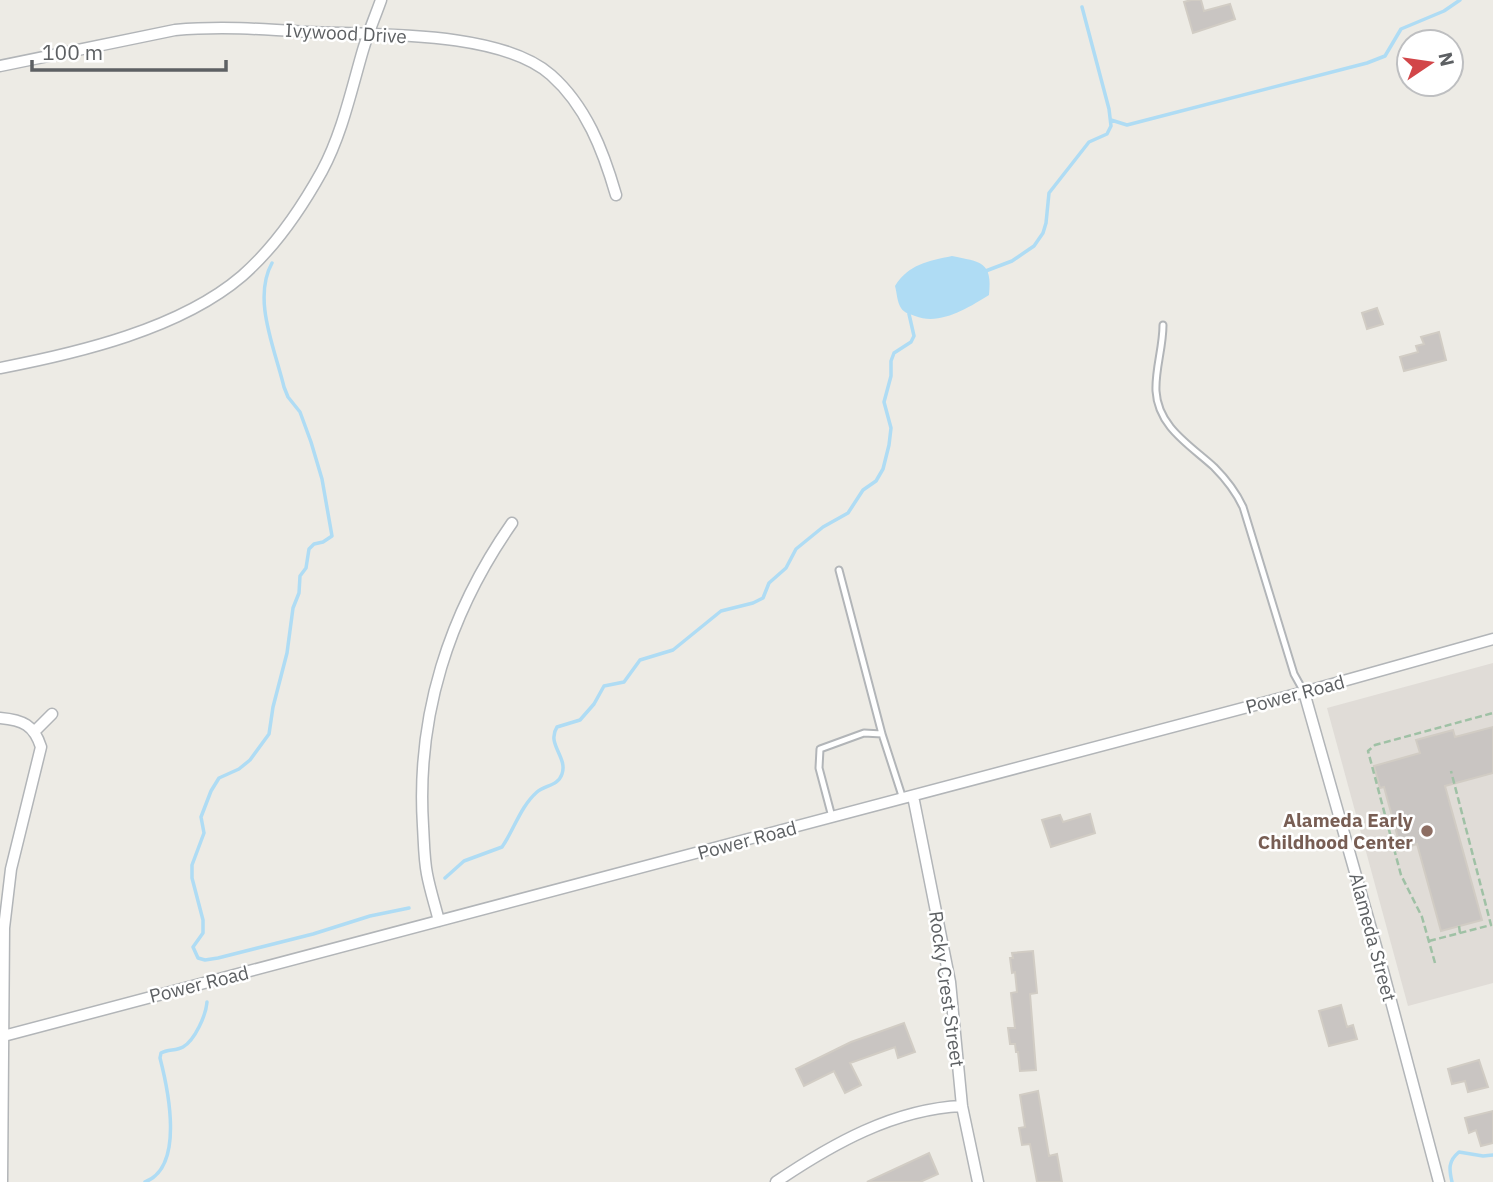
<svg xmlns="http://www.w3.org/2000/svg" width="1493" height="1182" font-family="'IBM Plex Sans',sans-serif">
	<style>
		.education { fill: #e0dcd7 }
		.water { fill: #afdcf4 }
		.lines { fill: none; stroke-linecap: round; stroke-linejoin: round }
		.stream { stroke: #afdcf4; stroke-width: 3.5 }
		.building { fill: #c9c5c2; stroke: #d1ccc4; stroke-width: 2 }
		.lane-casing { stroke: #b2b5b8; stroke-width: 9 }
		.street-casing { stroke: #b2b5b8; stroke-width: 13 }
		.path { stroke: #9fc1a5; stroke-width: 2.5; stroke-dasharray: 7 3.5; stroke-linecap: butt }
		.lane { stroke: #fff; stroke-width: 5 }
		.street { stroke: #fff; stroke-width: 10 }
		.education-dot { fill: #8d6e63; stroke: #fff; stroke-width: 2.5 }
		.labels { text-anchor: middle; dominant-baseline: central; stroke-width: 5; stroke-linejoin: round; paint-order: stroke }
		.street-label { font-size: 19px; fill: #5d6063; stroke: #fff }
		.education-label { font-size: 19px; font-weight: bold; fill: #785e54; stroke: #fff; text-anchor: end }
	</style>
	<rect width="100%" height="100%" fill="#edebe5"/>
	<path class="education" d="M1493,663V983L1408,1006L1327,708Z"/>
	<path class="water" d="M952,256C980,262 993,261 989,295C968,308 940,326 915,316C910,314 904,313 901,308C897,302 897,293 895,286C909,264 928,261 952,256Z"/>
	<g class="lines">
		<path class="stream" d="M1111,120L1127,125L1367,63L1385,56L1401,29L1444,11L1460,0
			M272,263C252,299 275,349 284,387L288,397L300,412L311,442L322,479L332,536L323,542L314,544L309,549L306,568L300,576L299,593L293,608L287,653L273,707L269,734L250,760L239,769L219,778L211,791L201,817L204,833L192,865V878L203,920V933L193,947L198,958L205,960L218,958L313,934L370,916L409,908
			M983,272L1012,261L1034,246L1043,233L1046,223L1049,193L1089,142L1107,134L1111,126L1109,109L1082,7
			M445,878L464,861L502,847C514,830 520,807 537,792C545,785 558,786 562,774C568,757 546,744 557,727L580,720L594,704L604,686L624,682L640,660L673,650L721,611L753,603L763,598L769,583L786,568L796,549L823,527L848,513L863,490L876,481L883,469L889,445L891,428L884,402L891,376V361L894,353L911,342L914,336L909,314L911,312
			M145,1182C185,1167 168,1089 160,1058L161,1053C168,1049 176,1051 183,1047C195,1040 206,1015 207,1002
			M1452,1182C1449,1169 1448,1161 1459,1152L1483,1156L1493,1155"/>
	</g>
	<path class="building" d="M1191,0H1201L1204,11L1230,4L1235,19L1193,33L1184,2Z
		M1377,308L1383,324L1367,329L1362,313Z
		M1439,332L1446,360L1404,371L1400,357L1418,352L1416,346L1424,344L1421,337Z
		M1493,727V773L1445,786L1482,920L1441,931L1417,844L1401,849L1384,787L1380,788L1374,766L1420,753L1416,740L1453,730L1455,737Z
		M1090,814L1095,833L1051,847L1042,820L1060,815L1063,822Z
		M1033,951L1037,993L1030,994L1036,1070L1020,1071L1018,1052H1016L1015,1044H1010L1008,1028H1015L1011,993L1017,992L1015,972L1012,973L1010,958H1013L1012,953Z
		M1341,1005L1347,1027L1353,1025L1357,1039L1329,1046L1319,1011Z
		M904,1023L915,1052L898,1058L895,1047L850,1063L861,1085L845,1093L834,1071L804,1086L796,1069L851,1042Z
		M1479,1060L1488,1087L1468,1092L1465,1081L1452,1084L1448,1069Z
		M1038,1091L1049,1156L1057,1154L1062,1182H1037L1030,1144L1022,1145L1019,1128L1025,1127L1020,1095Z
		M1493,1111V1143L1481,1146L1476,1130L1469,1133L1465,1118Z
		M929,1153L938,1174L920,1182H867Z"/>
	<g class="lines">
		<defs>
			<path id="lane" d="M1163,325C1163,348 1155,369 1156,391C1158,427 1190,445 1214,467C1226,479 1236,492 1243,507L1294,674L1304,692
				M839,570L882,734
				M832,817L819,768L820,749L864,733L882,734L903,799"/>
			<path id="street" d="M0,66L175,30C221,26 263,29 308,32C374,35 500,30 551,75C586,106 603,150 616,195
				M0,368C78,353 180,329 242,276C274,248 301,209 322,171C342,134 351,91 363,50C368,33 375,17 381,0
				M1304,692L1383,971L1439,1182
				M0,718C23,720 34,725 41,747L11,869L4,928L2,1182
				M35,731L52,714
				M913,796L950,982L962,1106L978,1182
				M439,921C435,905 430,890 427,874C424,859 424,842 423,826C416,716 449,613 512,523
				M0,1037L1304,692L1493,639
				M776,1182C832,1144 894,1109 962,1106"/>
		</defs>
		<use href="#lane" class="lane-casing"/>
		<use href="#street" class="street-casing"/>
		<path class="path" d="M1459,926L1460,933
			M1429,941L1491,925L1451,771
			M1435,963L1422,917L1401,875L1368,751L1375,745L1493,713"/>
		<use href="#lane" class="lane"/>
		<use href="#street" class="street"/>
	</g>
	<circle class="education-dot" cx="1427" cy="831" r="7"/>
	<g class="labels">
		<g class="street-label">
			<text transform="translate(346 33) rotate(3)">Ivywood Drive</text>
			<text transform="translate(1295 694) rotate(-15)">Power Road</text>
			<text transform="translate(747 840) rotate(-15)">Power Road</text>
			<text transform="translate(1373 937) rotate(75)">Alameda Street</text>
			<text transform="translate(199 984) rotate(-14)">Power Road</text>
			<text transform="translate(947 989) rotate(82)">Rocky Crest Street</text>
		</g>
		<g class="education-label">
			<text x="1413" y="820">Alameda Early<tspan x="1413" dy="22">Childhood Center</tspan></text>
		</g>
	</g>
	<g transform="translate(1430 63) rotate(77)"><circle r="33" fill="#ffffff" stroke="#bebfc1" stroke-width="2"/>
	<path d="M0-5L12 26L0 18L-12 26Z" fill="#d24649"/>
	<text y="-10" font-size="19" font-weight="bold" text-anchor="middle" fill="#5d6063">N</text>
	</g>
	<path d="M32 60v10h194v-10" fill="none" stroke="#5d6063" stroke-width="3.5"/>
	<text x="42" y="60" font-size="21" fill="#5d6063" stroke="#ffffff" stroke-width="5" paint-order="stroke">100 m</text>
</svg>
